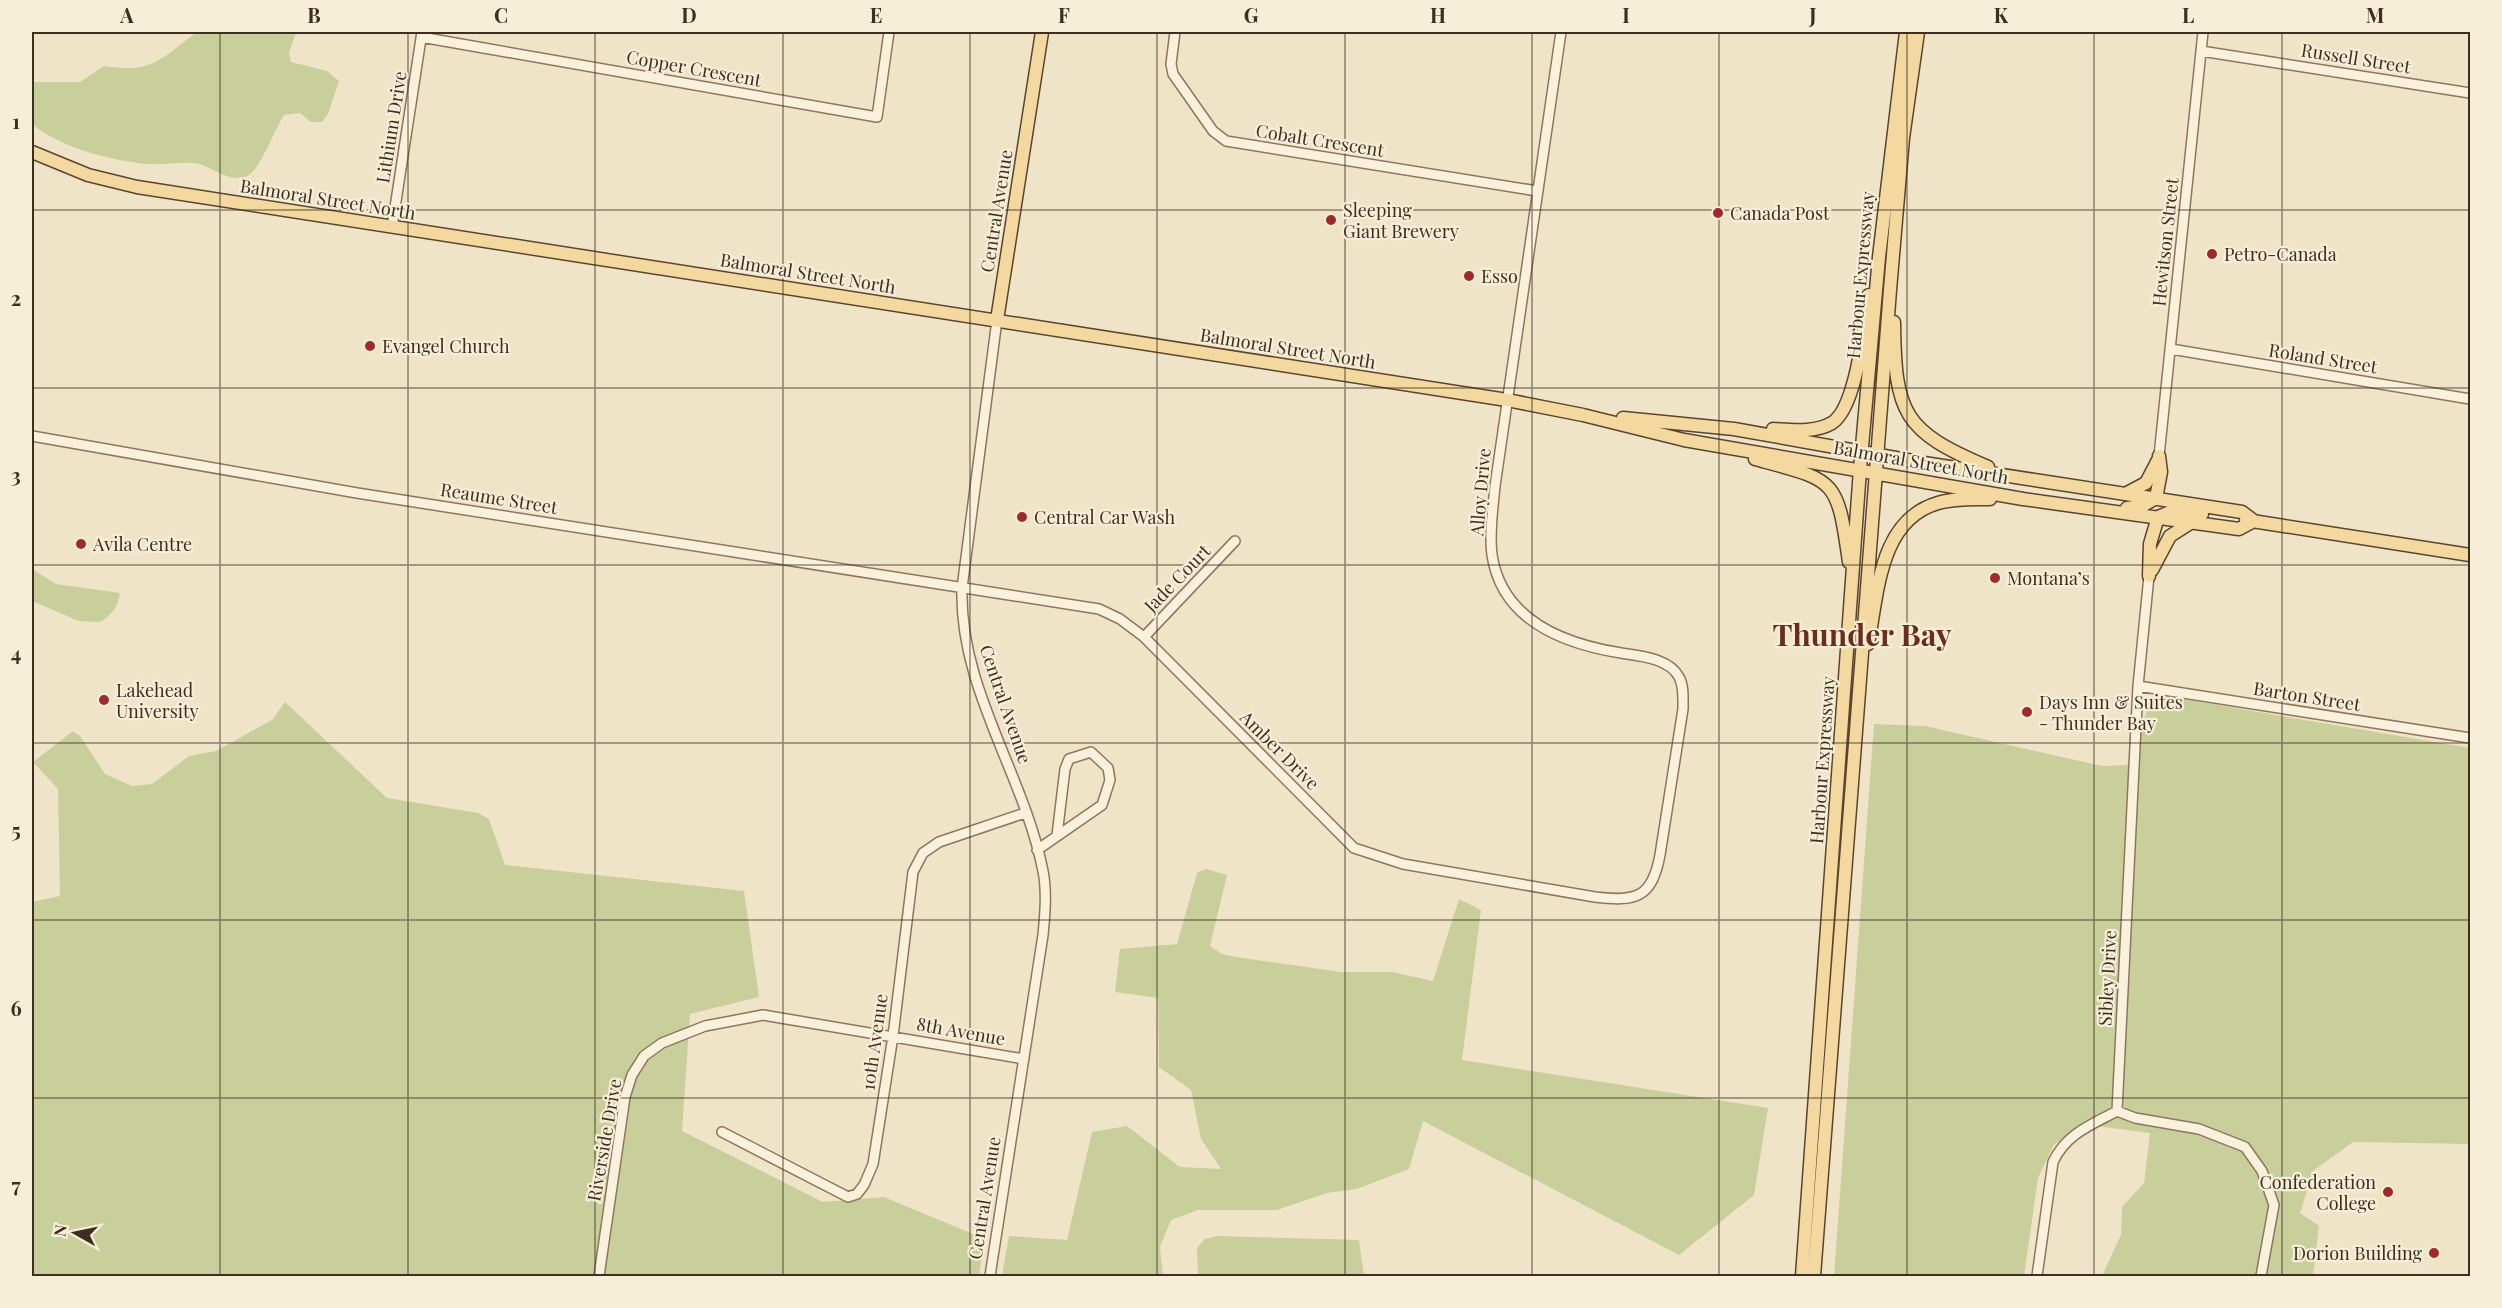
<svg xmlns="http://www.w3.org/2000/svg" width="2502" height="1308" font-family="'Playfair Display',serif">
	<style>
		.green { fill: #c9cf9b }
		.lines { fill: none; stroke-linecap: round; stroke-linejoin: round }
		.minor-casing { stroke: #8d765c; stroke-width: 12 }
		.major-casing { stroke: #5b4430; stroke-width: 15 }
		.minor { stroke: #faf1dc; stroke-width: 9 }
		.major { stroke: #f3d9a0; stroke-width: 12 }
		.grid { fill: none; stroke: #3d2e20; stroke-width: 1.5; stroke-opacity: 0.55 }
		.poi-dot { fill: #9e2a2b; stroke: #f7eed8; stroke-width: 2 }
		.labels { text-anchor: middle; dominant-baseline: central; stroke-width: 4.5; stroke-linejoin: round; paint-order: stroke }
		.street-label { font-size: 18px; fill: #3d2e20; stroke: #f7eed8 }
		.poi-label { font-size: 18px; fill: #3d2e20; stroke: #f7eed8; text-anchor: start }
		.town-label { font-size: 30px; font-weight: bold; fill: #6b2e1e; stroke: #f7eed8 }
		.neatline { fill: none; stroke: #3d2e20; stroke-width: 2 }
		.grid-label { font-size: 20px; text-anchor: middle; font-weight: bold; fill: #3d2e20 }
	</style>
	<rect width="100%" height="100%" fill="#f0e4c8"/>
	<path class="green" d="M197,32H296L289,53L291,62L327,71L339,81L328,114L322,122H311L300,113L284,115C275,128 260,171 247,176C228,184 211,165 194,163C179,162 163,165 148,164C111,161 59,147 32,124V82H80L104,66C153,74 160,59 197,32Z
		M32,569L56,584L120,593C118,607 112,614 101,622L79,621L32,601Z
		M2152,698L2188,700L2470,748V1144L2353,1142L2313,1171L2300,1213L2319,1226L2313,1276H2102L2121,1235L2122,1207L2144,1183L2150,1133L2097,1126L2054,1144L2038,1178L2024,1276H1834L1874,724L1925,726L2102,766L2127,765Z
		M285,702L387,798L478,813L489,819L505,865L744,891L759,997L690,1014L682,1131L823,1202L884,1197L985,1239L979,1276H32V902L60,896L58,789L33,762L73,731L80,736L105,774L132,786L152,784L189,756L216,751L272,720Z
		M1206,869L1227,875L1210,946L1222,954L1236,957L1341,972H1392L1433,981L1459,899L1481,910L1462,1060L1768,1108L1754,1195L1679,1255L1423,1121L1409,1169L1357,1189L1327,1193L1277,1210H1198L1171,1220L1160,1247L1163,1276H1002L1009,1236L1067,1240L1092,1132L1127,1126L1180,1167L1221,1169L1201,1139L1191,1090L1159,1067L1158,998L1115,992L1120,949L1177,944L1197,873Z
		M1218,1236L1359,1240L1364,1276H1198L1197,1248L1205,1239Z"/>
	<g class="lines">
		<defs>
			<path id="minor" d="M1175,32L1171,64L1173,74L1213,131L1226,141L1537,191
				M421,37L877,117L889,32
				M2201,51L2470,93
				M392,227L422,32
				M2171,349L2470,399
				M32,436L357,493L1099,609L1120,619L1144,637L1354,848L1403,864L1595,897C1636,902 1652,898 1660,855L1683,709C1683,698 1684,686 1679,677C1669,658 1640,656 1621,653C1564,644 1502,621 1492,555C1489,532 1493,509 1495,486L1561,32
				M2159,456L2203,32
				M1144,637L1235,541
				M2138,686L2470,738
				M1037,850L1102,805L1110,780L1108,768L1091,752L1069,759L1065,769L1057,835
				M2117,1111L2138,686L2149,576
				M2117,1111L2135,1118L2199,1129L2245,1147L2262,1171L2274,1205L2261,1276
				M722,1132L848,1197L857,1194L864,1185L873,1164L893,1036L913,872L923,853L939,842L1025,813
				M599,1276L625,1097L632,1075L644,1056L662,1043L705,1026L763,1015L1024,1059
				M990,1276L1043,935C1045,914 1047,892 1043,871C1024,774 959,689 962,588L997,320
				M2037,1276L2053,1162C2066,1134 2091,1125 2117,1111"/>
			<path id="major" d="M32,152L88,175L137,187L1507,400L1583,415L1684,440L2023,499L2239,529L2254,521
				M997,320L1042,32
				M1894,322C1895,414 1903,431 1988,467
				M1623,418L1734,429L1924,463L2242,512L2254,521
				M1773,429C1792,430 1815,433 1832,423C1857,407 1864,324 1869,295
				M1755,459C1836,481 1837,477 1849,562
				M2127,493L2146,483L2158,460
				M2127,508L2142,506L2156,498L2161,472L2159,456
				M2246,520L2470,555
				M2152,570L2170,536L2192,522
				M2149,576L2150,544L2158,517L2175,510L2202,514
				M1868,644C1878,593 1879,520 1938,503C1955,498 1973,499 1990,499
				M1802,1276L1860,469L1879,257L1906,32
				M1814,1276L1890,290L1903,138L1918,32"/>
		</defs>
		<use href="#minor" class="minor-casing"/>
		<use href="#major" class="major-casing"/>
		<use href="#minor" class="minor"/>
		<use href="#major" class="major"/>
	</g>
	<path class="grid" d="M220,32V1276M408,32V1276M595,32V1276M783,32V1276M970,32V1276M1157,32V1276M1345,32V1276M1532,32V1276M1719,32V1276M1907,32V1276M2094,32V1276M2282,32V1276M32,210H2470M32,388H2470M32,565H2470M32,743H2470M32,920H2470M32,1098H2470"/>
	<g class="poi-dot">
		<circle cx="1718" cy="213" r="6"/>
		<circle cx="1331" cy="220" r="6"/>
		<circle cx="2212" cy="254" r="6"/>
		<circle cx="1469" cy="276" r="6"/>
		<circle cx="370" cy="346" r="6"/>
		<circle cx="1022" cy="517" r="6"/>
		<circle cx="81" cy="544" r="6"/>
		<circle cx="1995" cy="578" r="6"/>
		<circle cx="104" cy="700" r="6"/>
		<circle cx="2027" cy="712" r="6"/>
		<circle cx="2388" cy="1192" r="6"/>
		<circle cx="2434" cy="1253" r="6"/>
	</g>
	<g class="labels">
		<g class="street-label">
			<text transform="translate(2356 58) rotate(9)">Russell Street</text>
			<text transform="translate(694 68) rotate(10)">Copper Crescent</text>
			<text transform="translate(391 127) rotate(-81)">Lithium Drive</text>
			<text transform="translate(1320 140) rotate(9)">Cobalt Crescent</text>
			<text transform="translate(328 199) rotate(9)">Balmoral Street North</text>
			<text transform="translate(996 211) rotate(-81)">Central Avenue</text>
			<text transform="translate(2165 242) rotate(-84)">Hewitson Street</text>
			<text transform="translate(808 273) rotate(9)">Balmoral Street North</text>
			<text transform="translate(1860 275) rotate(-85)">Harbour Expressway</text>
			<text transform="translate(1288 348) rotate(9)">Balmoral Street North</text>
			<text transform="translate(2323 358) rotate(9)">Roland Street</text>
			<text transform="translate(1921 462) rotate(10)">Balmoral Street North</text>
			<text transform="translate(1480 492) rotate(-85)">Alloy Drive</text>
			<text transform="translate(499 498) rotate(9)">Reaume Street</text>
			<text transform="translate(1177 578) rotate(-46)">Jade Court</text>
			<text transform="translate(2307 696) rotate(9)">Barton Street</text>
			<text transform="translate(1006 704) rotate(71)">Central Avenue</text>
			<text transform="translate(1280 750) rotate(45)">Amber Drive</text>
			<text transform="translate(1822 760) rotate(-86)">Harbour Expressway</text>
			<text transform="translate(2107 978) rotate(-87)">Sibley Drive</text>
			<text transform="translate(961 1031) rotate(10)">8th Avenue</text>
			<text transform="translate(874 1042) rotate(-82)">10th Avenue</text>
			<text transform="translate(604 1140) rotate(-80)">Riverside Drive</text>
			<text transform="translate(984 1198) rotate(-81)">Central Avenue</text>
		</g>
		<g class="poi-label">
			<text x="1343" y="210">Sleeping<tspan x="1343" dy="21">Giant Brewery</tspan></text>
			<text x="1730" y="213">Canada Post</text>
			<text x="2224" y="254">Petro-Canada</text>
			<text x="1481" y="276">Esso</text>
			<text x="382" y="346">Evangel Church</text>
			<text x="1034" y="517">Central Car Wash</text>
			<text x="93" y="544">Avila Centre</text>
			<text x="2007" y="578">Montana’s</text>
			<text x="116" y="690">Lakehead<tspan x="116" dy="21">University</tspan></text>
			<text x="2039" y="702">Days Inn &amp; Suites<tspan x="2039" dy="21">- Thunder Bay</tspan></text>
			<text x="2376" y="1182" text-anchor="end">Confederation<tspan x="2376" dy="21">College</tspan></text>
			<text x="2422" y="1253" text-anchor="end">Dorion Building</text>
		</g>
		<g class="town-label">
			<text x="1862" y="634">Thunder Bay</text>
		</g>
	</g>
	<rect width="2502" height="1308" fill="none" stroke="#f7eed8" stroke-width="66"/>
	<g transform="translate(75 1233) rotate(279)" stroke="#f7eed8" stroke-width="4.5" paint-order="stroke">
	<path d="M0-4.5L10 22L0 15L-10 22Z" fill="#3d2e20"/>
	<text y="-9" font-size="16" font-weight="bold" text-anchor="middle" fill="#3d2e20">N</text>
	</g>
	<rect x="33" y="33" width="2436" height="1242" class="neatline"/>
	<g class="grid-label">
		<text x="127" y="23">A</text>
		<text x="314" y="23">B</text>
		<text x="501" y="23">C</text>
		<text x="689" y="23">D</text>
		<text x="876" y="23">E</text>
		<text x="1064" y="23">F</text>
		<text x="1251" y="23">G</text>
		<text x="1438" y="23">H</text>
		<text x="1626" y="23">I</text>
		<text x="1813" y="23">J</text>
		<text x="2001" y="23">K</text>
		<text x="2188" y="23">L</text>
		<text x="2375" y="23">M</text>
		<text x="16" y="129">1</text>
		<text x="16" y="306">2</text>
		<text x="16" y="483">3</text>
		<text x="16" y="661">4</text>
		<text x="16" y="838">5</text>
		<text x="16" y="1016">6</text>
		<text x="16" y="1193">7</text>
	</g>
</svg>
